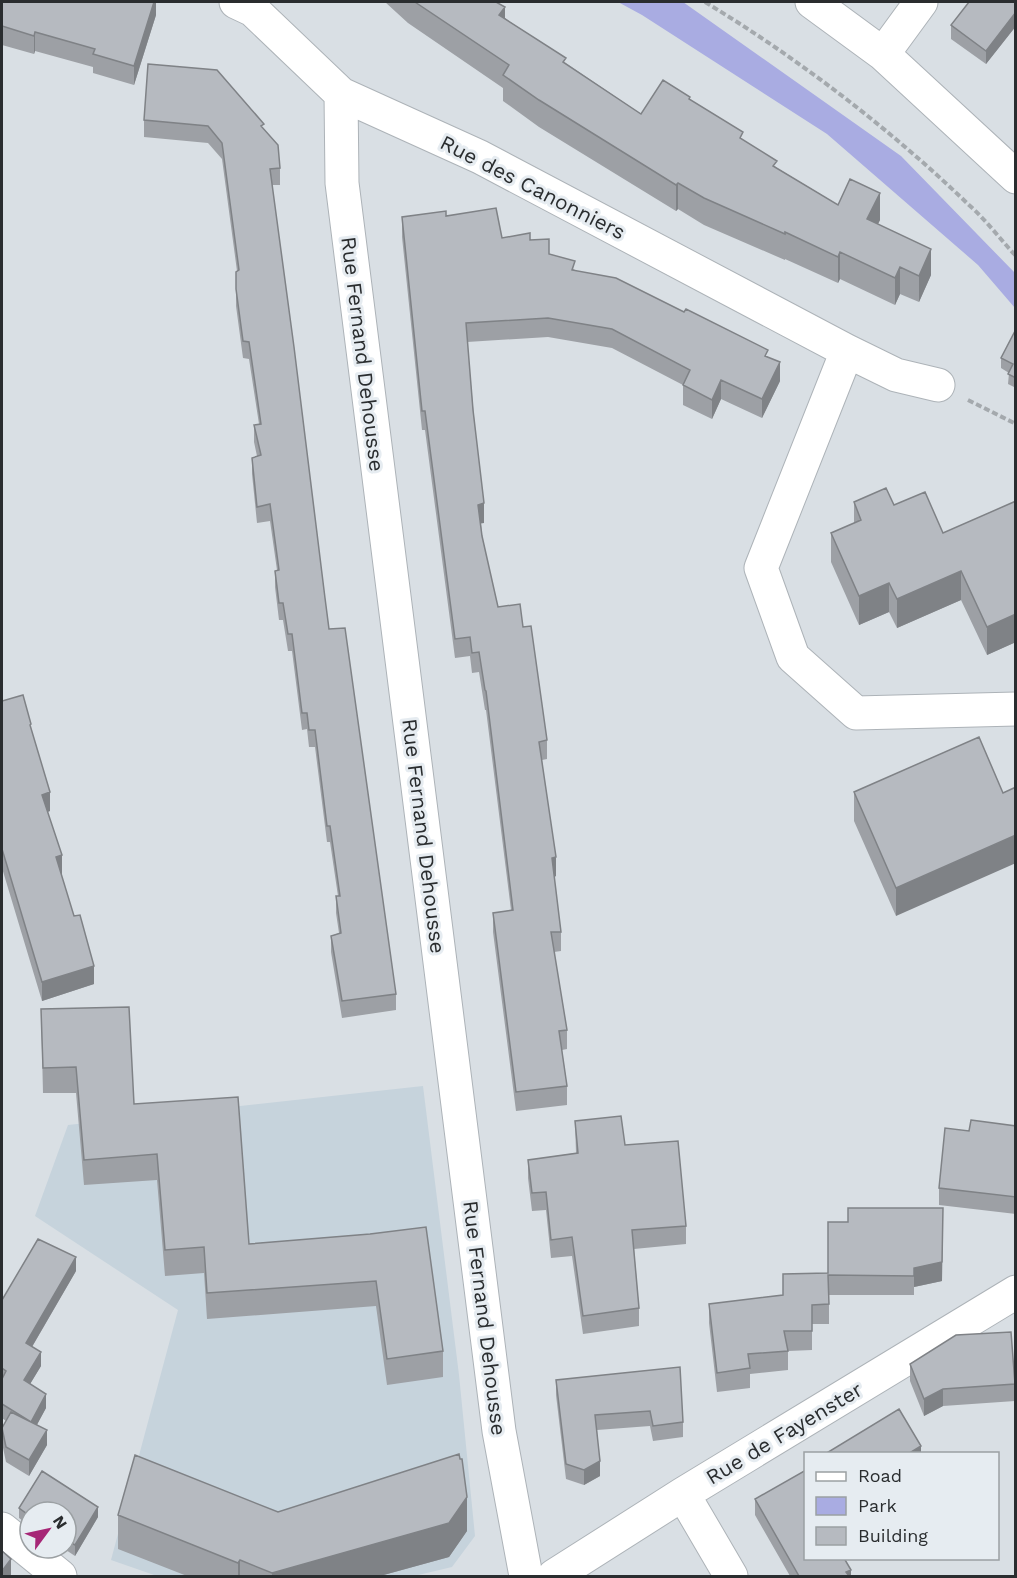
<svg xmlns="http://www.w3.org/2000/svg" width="1017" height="1578" font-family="'Work Sans',sans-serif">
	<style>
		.built { fill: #c6d3dc }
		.green { fill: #a9ace2 }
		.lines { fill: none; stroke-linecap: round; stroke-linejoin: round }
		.minor-casing { stroke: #adb3b8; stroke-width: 35 }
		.path { stroke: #a4a9ad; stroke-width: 4; stroke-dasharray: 6 3; stroke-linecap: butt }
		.minor { stroke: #fff; stroke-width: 33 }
		.wall { fill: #9da0a5 }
		.shaded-wall { fill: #7f8286 }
		.building { fill: #b6bac0; stroke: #7f8286; stroke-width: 1.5 }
		.labels { text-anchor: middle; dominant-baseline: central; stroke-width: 6; stroke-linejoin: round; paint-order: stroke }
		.street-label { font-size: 21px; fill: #2a2d2f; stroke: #e6ecf1 }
	</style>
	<rect width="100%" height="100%" fill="#d9dfe4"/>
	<path class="built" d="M423,1086L459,1375L475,1536L452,1567L414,1576H157L111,1560L178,1310L35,1216L68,1125Z"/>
	<path class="green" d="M618,2H683L901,156L1015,273V308L978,265L827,134L642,15Z"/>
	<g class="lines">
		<defs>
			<path id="minor" d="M236,2L253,10L341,94L480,157L847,351L761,568L793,657L856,713L1016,709
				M812,2L883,54L1016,177
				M883,54L921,2
				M341,94L342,183L499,1431L526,1576
				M847,351L896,375L938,385
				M683,1494L731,1576
				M2,1529L60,1576
				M554,1576L683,1494L1016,1292"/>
		</defs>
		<use href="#minor" class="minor-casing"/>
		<path class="path" d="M705,2C799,59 889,128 969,205C986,220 1000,239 1016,256
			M968,400L1016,424"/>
		<use href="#minor" class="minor"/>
	</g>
	<path class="wall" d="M2,2H156V15L134,85L93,73V67L35,51L34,54L2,45Z
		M385,2H496L505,18L566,63L641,114L690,100L743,140L777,168L838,205L880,220L878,224L931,275L919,302L900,294L895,305L840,279L838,283L785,259V260L704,225L678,209L676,211L539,127L503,101V88L408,23Z
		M1016,2V26L986,64L951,39V25Z
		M144,120L264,130L280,168V185H272L325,598L329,629L396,994V1010L342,1018L331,952V936L339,933L336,913V896H338L330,842H327L315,747H309L307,729L302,730L292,651H288L283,620H279L275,587V571L277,570L270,521L257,523L252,474V458L257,456L254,442V425L259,424L249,359L243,358L236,306V272L237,271L222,159L208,143L144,137Z
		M446,216L502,238L530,240L549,254L575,270L768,357L780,381L762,418L721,399L712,419L683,405V385L612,348L548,337L467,342L484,523H481L482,536L498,607L523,627L547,740V759L542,760L556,876L554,877L561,932V951L554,952L567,1030V1049L562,1050L567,1086V1105L516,1111L493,932V913L511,910L486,710H485L479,672L472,673L470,656L455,658L425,430H422L402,237V217Z
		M1016,329V388L1008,384L1009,373L1001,368V358Z
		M1016,501V642L987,655L961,600L897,628L889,612L859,625L831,562V533L854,523V502L894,505L943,533Z
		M2,701L31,731L50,811L47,812L61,874L94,984L42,1001L2,868Z
		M979,737L896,916L854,821V792Z
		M41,1009L134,1104L249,1244L370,1234L443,1351V1377L387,1385L376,1306L207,1319L204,1273L165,1276L157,1180L84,1185L76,1093H43Z
		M575,1121L625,1145L686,1226V1244L634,1249L639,1308V1326L583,1334L572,1256L551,1258L546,1210L532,1211L528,1178V1160L576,1153Z
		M1016,1126V1214L939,1205V1188L969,1131Z
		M828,1222L942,1281L914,1287V1295H829V1324H812V1350L788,1351V1370L750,1374V1388L717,1392L709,1323V1304L783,1295L828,1273Z
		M76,1271L32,1347L41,1366L30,1384L46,1408L37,1424L47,1445L29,1476L6,1462L2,1443V1428L6,1421L2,1418V1300Z
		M910,1364L1015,1384V1401L943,1406L924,1416L910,1381Z
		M556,1380L683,1422V1437L653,1441L650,1426L597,1430L600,1476L584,1485L566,1479L556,1395Z
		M42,1471L98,1507V1517L75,1556L63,1548H66V1512H30V1526L19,1518V1508Z
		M755,1499L806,1558L851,1576H790L755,1515Z
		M278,1512L467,1531L449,1557L380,1576H187L118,1549V1515Z"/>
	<path class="shaded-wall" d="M154,2H156V15L134,85V66Z
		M505,7V34L499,15Z
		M1016,12V26L986,64V51Z
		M35,32V51L34,54V36Z
		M678,183V209L676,211V185Z
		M880,193V220L867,245V219Z
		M931,249V275L919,302V276Z
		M840,252V279L838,283V257Z
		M900,267V294L895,305V278Z
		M780,362V381L762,418V399Z
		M721,380V399L712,419V400Z
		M484,503V523L478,524V505Z
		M961,571V600L897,628V599Z
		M889,583V612L859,625V596Z
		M1016,614V642L987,655V627Z
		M50,792V811L42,814V795Z
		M1016,835V863L896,916V888Z
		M62,855V874L56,876V857Z
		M556,857V876L552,878V858Z
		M94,966V984L42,1001V982Z
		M943,1227L942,1281L914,1287V1268Z
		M76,1257V1271L26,1357V1343Z
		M41,1352V1366L24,1394V1380Z
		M943,1389V1406L924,1416V1399Z
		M46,1394V1408L31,1436V1422Z
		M47,1430V1445L29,1476V1460Z
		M921,1446V1454H908Z
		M600,1461V1476L584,1485V1470Z
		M467,1497V1531L449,1557L380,1576H272V1573Z
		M98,1507V1517L75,1556V1545Z
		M11,1559V1576H2V1571Z
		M240,1560V1576H238V1563Z
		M851,1570V1576H846V1572Z"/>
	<path class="building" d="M2,2H154L134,66L93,54L95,49L35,32L34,36L2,26Z
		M415,2H496L505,7L499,15L566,58L563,62L641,114L663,80L690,97L689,99L743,132L740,138L777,161L773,166L838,205L850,179L880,193L867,219L931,249L919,276L900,267L895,278L840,252L838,257L785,232V234L704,198L678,183L676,185L539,100L503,75L509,65Z
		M969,2H1016V12L986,51L951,25Z
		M148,64L217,70L264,124L261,126L278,145L280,168L270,169L294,347L325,598L329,629L345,628L396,994L342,1001L331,936L341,933L336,896H340L330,826H327L315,730H309L307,713H302L292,634H288L283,603H279L275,571L279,570L270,504L257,507L252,458L261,455L254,425L261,424L249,342L243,341L236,289V272L239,270L222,143L208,126L144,120Z
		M496,208L502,238L530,233V240L549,239V254L575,261L572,270L616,278L684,312L686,309L768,350L765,356L780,362L762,399L721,380L712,400L683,385L690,370L612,329L548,318L466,323L473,410L484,503L478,505L482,536L498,607L520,604L523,627L531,626L547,740L539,742L556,857L552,858L561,932H551L567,1030L559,1031L567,1086L516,1092L493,913L513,910L486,691L485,690L479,652L472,653L470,637L455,639L425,411H422L402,217L446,211V216Z
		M1016,329V378L1008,374L1013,364L1001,358Z
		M886,488L894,505L925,492L943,533L1016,501V614L987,627L961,571L897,599L889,583L859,596L831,533L861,520L854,502Z
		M23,695L31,724L30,725L50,792L42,795L62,855L56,857L74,916L80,915L94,966L42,982L2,849V701Z
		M979,737L1003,793L1016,787V835L896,888L854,792Z
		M129,1007L134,1104L238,1097L249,1244L370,1234L426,1227L443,1351L387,1359L376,1281L207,1293L204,1247L165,1250L157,1154L84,1160L76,1067L43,1068L41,1009Z
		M621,1116L625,1145L678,1141L686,1226L632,1230L639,1308L583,1316L572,1237L551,1240L546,1192L532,1193L528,1160L578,1153L575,1121Z
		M971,1120L1016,1126V1197L939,1188L945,1128L969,1131Z
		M848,1208H943L942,1262L914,1268V1276L828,1275L829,1304L812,1305V1331H784L788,1351L748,1354L750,1368L717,1373L709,1304L783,1295V1274L828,1273V1222H848Z
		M38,1239L76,1257L26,1343L41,1352L24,1380L46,1394L31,1422L2,1404V1379L6,1371L2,1368V1300Z
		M1011,1332L1015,1384L943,1389L924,1399L910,1364L956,1335Z
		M680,1367L683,1422L653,1426L650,1411L595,1415L600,1461L584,1470L566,1464L556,1380Z
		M899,1409L921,1446L908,1454H825Z
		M11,1412L47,1430L29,1460L6,1447L2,1428Z
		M459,1454L460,1459H462L467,1497L449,1523L272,1573L240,1560L238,1563L118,1515L135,1455L278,1512Z
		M806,1470V1558H844L851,1570L846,1572L849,1576H799L755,1499Z
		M42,1471L98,1507L75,1545L66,1540V1512H30V1516L19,1508Z
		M2,1551L11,1559L2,1571Z"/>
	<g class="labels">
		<g class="street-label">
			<text transform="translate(533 187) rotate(27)">Rue des Canonniers</text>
			<text transform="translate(363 354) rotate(83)">Rue Fernand Dehousse</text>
			<text transform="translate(424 836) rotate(83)">Rue Fernand Dehousse</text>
			<text transform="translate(485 1318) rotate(83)">Rue Fernand Dehousse</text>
			<text transform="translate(784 1433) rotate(-31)">Rue de Fayenster</text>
		</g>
	</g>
	<rect width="1017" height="1578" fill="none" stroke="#2a2d2f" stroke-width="6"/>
	<rect x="804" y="1452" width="195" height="108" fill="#e6ecf1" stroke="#9ba0a3" stroke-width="1.5"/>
	<rect x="816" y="1472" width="30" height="9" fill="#ffffff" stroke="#9ba0a3" stroke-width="1.5"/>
	<text x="858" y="1482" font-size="18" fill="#2a2d2f">Road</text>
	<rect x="816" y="1497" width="30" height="18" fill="#a9ace2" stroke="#9ba0a3" stroke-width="1.5"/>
	<text x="858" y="1512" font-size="18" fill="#2a2d2f">Park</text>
	<rect x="816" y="1527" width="30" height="18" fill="#b6bac0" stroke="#9ba0a3" stroke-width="1.5"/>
	<text x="858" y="1542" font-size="18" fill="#2a2d2f">Building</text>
	<g transform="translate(48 1530) rotate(57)"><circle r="28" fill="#e6ecf1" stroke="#9ba0a3" stroke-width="1.5"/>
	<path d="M0-4.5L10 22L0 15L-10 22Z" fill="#a62676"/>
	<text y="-9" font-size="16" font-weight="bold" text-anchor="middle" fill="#2a2d2f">N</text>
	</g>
</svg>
